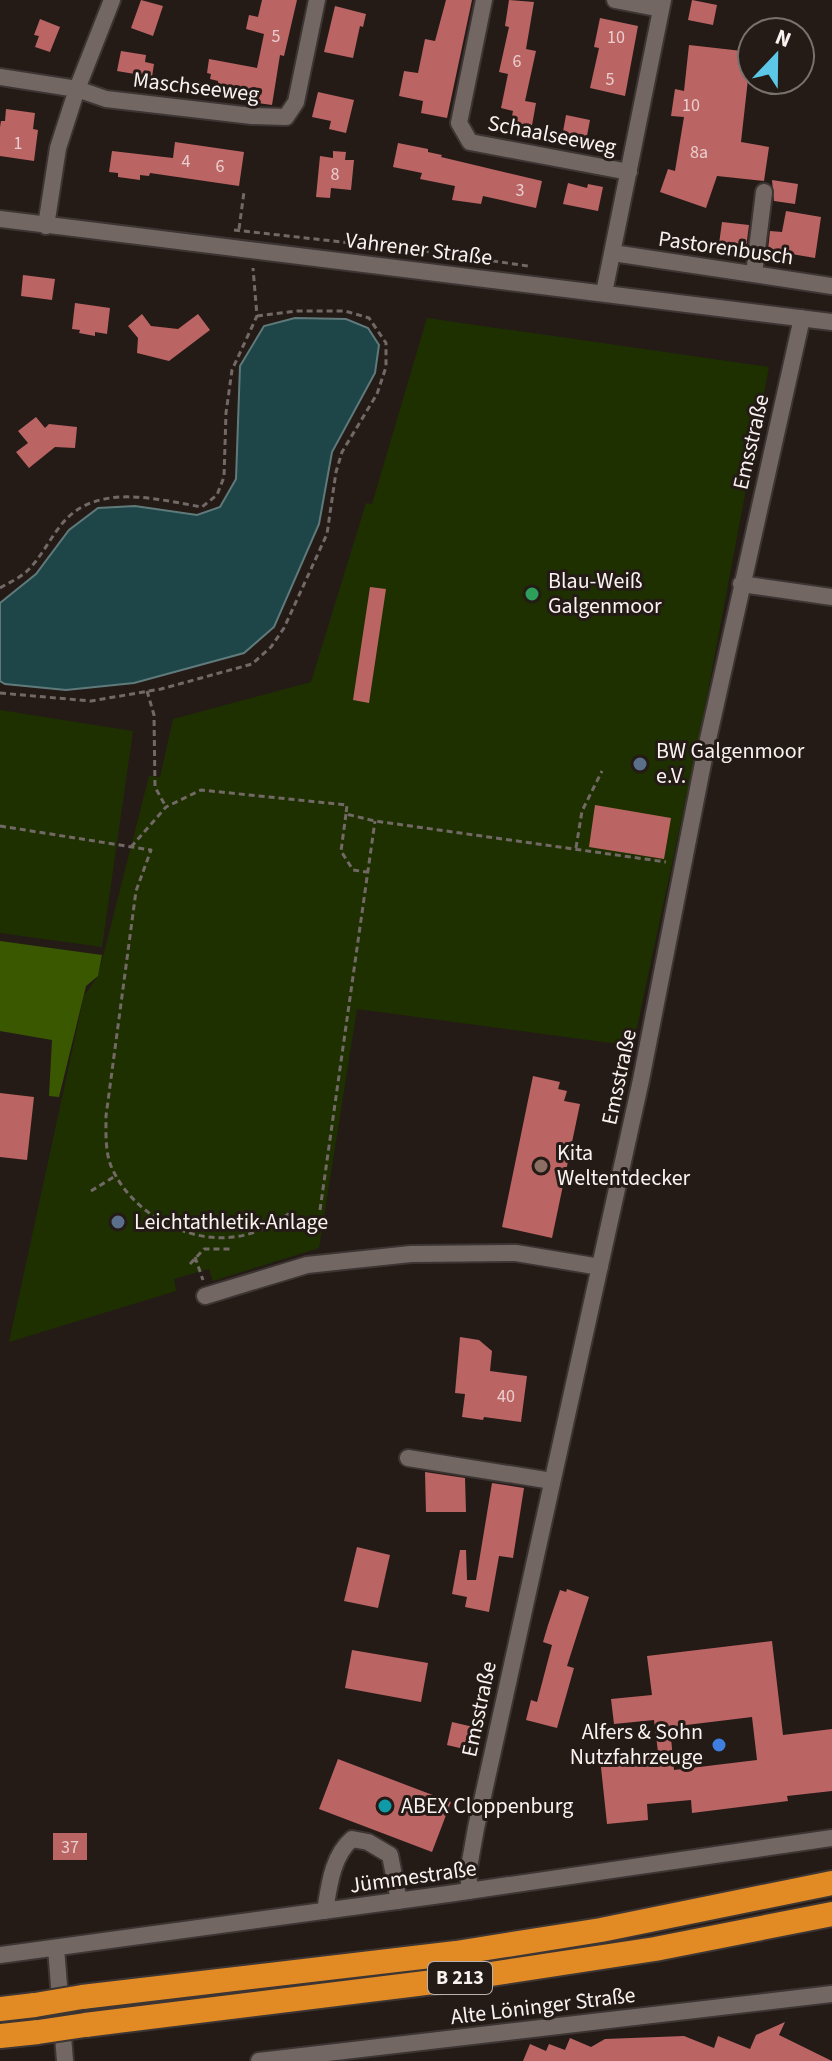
<svg xmlns="http://www.w3.org/2000/svg" width="832" height="2061" font-family="'Source Sans 3',sans-serif">
	<style>
		.green { fill: #1e3000 }
		.forest { fill: #3a5800 }
		.water { fill: #1e4649; stroke: #607a7b; stroke-width: 2 }
		.building { fill: #bb6464; fill-rule: evenodd }
		.lines { fill: none; stroke-linecap: round; stroke-linejoin: round }
		.minor-casing { stroke: #3c3533; stroke-width: 20 }
		.highway-casing { stroke: #3c3533; stroke-width: 28 }
		.path { stroke: #726966; stroke-width: 3; stroke-dasharray: 6 4; stroke-linecap: butt }
		.minor { stroke: #736763; stroke-width: 16 }
		.highway { stroke: #e28b25; stroke-width: 24 }
		.highway-bridge-casing { stroke: #3c3533; stroke-width: 28; stroke-linecap: butt }
		.highway-bridge { stroke: #e28b25; stroke-width: 24 }
		.leisure-dot { fill: #2e9e5b; stroke: #241b17; stroke-width: 3 }
		.service-dot { fill: #5c6f8a; stroke: #241b17; stroke-width: 3 }
		.education-dot { fill: #8d6e63; stroke: #241b17; stroke-width: 3 }
		.shop-dot { fill: #3f7fe0; stroke: #241b17; stroke-width: 3 }
		.culture-dot { fill: #0f9aa8; stroke: #241b17; stroke-width: 3 }
		.labels { text-anchor: middle; dominant-baseline: central; stroke-width: 6; stroke-linejoin: round; paint-order: stroke }
		.number-label { font-size: 18px; fill: #eacecd }
		.shield { fill: #241b17; stroke: #b9b2af; stroke-width: 2 }
		.shield-label { font-size: 20px; font-weight: bold; fill: #f9f2f0 }
		.street-label { font-size: 22px; fill: #f9f2f0; stroke: #241b17 }
		.poi-label { font-size: 22px; fill: #f9f2f0; stroke: #241b17; text-anchor: start }
	</style>
	<rect width="100%" height="100%" fill="#241b17"/>
	<path class="green" d="M427,318L769,367L701,728L633,1046L357,1009L319,1248L213,1281L209,1269L174,1279L176,1291L9,1342L84,996L98,976L149,776L160,777L173,719L311,682L366,503L372,504Z
		M0,710L133,731L102,947L0,933Z"/>
	<path class="forest" d="M0,941L102,955L98,976L86,986L59,1097L49,1096L52,1040L0,1031Z"/>
	<path class="water" d="M295,318L346,319L368,328L379,345L375,373L332,452L319,524L274,627L244,653L134,683L66,690L5,684L0,681V603L36,574L69,530L98,508L135,506L197,515L220,507L236,479L240,366L264,326Z"/>
	<path class="building" d="M141,0L163,6L153,36L131,28Z
		M262,0H297L284,56L280,55L272,105L250,102L252,92L218,85V81L210,79L211,74L207,73L209,59L257,68L264,34L246,29L249,15L258,17Z
		M446,0H472L447,118L421,113L423,101L399,96L404,71L418,73L425,39L435,41Z
		M509,0L534,2L526,49L536,51L525,101L536,103L531,131L510,126L513,111L501,108L508,74L499,72L509,27L505,26Z
		M692,0L717,5L713,25L688,20Z
		M335,6L366,14L363,27L360,26L353,58L324,52Z
		M600,18L638,26L625,96L590,88L599,48L594,47Z
		M40,19L60,27L50,52L35,47L39,36L34,35Z
		M689,45L751,52L741,142L769,147L764,181L717,176L706,208L660,192L668,169L675,171L684,117L671,116L675,89L684,91Z
		M121,51L146,55L145,62L154,64L152,77L117,71Z
		M318,92L354,100L346,133L329,129L331,121L312,117Z
		M6,109L35,113L33,129L38,130L34,161L0,156V127L1,121H5Z
		M566,115L590,120L586,141L562,137Z
		M175,142L244,152L239,186L150,173L149,176L140,175V180L118,177V173L109,172L112,151L173,158Z
		M398,143L428,149V152L442,155L441,157L542,181L536,208L483,196L481,204L452,200L455,186L420,179L422,173L393,167Z
		M333,151L346,152L345,160H354L351,190L331,188L330,198L316,197L320,156L333,158Z
		M772,180L798,184L795,204L774,201Z
		M568,183L587,188L588,184L603,187L598,211L563,204Z
		M786,211L821,217L815,258L768,250L770,231L782,232Z
		M722,222L749,225L746,248L719,244Z
		M23,275L55,279L52,300L21,296Z
		M75,303L110,308L107,334L95,332V336L79,333L80,330L72,329Z
		M142,314L151,326L178,329L198,314L210,330L169,361L137,353L138,338L128,326Z
		M36,417L45,428L49,424L77,427L75,448L55,447L29,468L16,452L28,443L18,431Z
		M370,587L386,589L369,703L353,700Z
		M595,805L671,818L664,859L589,847Z
		M533,1076L560,1082L558,1089L567,1091L564,1101L580,1104L552,1238L502,1227Z
		M0,1093L34,1097L27,1160L0,1157Z
		M460,1337L479,1340L492,1351L490,1371L527,1376L521,1422L484,1417L483,1420L462,1417L465,1394L455,1393Z
		M425,1472L465,1478L466,1512H426Z
		M492,1483L524,1488L513,1558L499,1556L489,1612L465,1607L467,1597L452,1594L460,1550H466L467,1580H476Z
		M357,1547L390,1555L378,1608L344,1601Z
		M567,1589L589,1597L567,1666L574,1668L557,1728L526,1720L531,1700L537,1702L552,1645L543,1642L548,1625L560,1590L566,1592Z
		M772,1641L783,1735L832,1729V1791L787,1796L788,1801L692,1813L691,1800L647,1804L648,1820L607,1824L600,1758L658,1752L654,1720L614,1724L611,1699L652,1695L647,1656ZM752,1717L757,1760L674,1770L670,1727Z
		M352,1650L428,1663L421,1702L345,1688Z
		M452,1722L482,1729L477,1752L447,1745Z
		M338,1759L451,1802L432,1852L319,1809Z
		M53,1833H87V1860H53Z
		M785,2022L779,2035L832,2061H523L530,2044L546,2051L549,2044L565,2050L570,2038L591,2047L605,2039L684,2036L714,2048L718,2036L750,2049L756,2035Z"/>
	<g class="lines">
		<defs>
			<path id="minor" d="M484,0L459,123L470,142L629,172
				M615,0L661,9
				M0,77L77,89L106,99L252,116L286,117L296,102L317,0
				M0,219L832,322
				M46,226L58,148L77,89L112,0
				M613,253L832,286
				M754,274L764,192
				M604,293L663,0
				M741,584L832,597
				M205,1296L307,1265L411,1254L516,1253L600,1267
				M408,1458L552,1481
				M470,1891L468,1873L476,1828L641,1080L705,753L802,318
				M325,1911C329,1887 332,1856 352,1839L368,1842L390,1855L399,1901
				M56,1948L65,2061
				M0,1955L448,1894L832,1838
				M259,2061L832,1994"/>
			<path id="highway" d="M82,1997L456,1953L601,1930L832,1883
				M0,2009L35,2005
				M85,2025L458,1979L655,1949L832,1914
				M0,2036L38,2032"/>
		</defs>
		<use href="#minor" class="minor-casing"/>
		<use href="#highway" class="highway-casing"/>
		<path class="path" d="M239,229L244,192
			M234,230L423,251L528,266
			M0,588C8,583 20,578 27,571C40,559 49,540 61,525C95,482 155,499 202,507L217,495L224,477L226,413L232,370L257,316L253,268
			M147,691L154,715L155,787L166,807
			M0,693L91,701L161,689L252,664L271,647L284,628L327,534L336,472L342,452L377,394L386,367V343L369,318L345,311H297L257,316
			M346,814L341,851L353,870L367,872
			M0,826L151,850L136,891L106,1116C106,1132 105,1151 111,1166C130,1211 184,1243 233,1237C254,1235 273,1225 290,1213
			M131,847L166,807L201,790L347,805L346,814L375,821L666,862
			M576,848L582,811L602,771
			M91,1191L117,1175
			M320,1210L375,821
			M195,1257L203,1280
			M190,1264L204,1249H230"/>
		<use href="#minor" class="minor"/>
		<use href="#highway" class="highway"/>
		<defs>
			<path id="highway-bridge" d="M35,2005L82,1997
				M38,2032L85,2025"/>
		</defs>
		<use href="#highway-bridge" class="highway-bridge-casing"/>
		<use href="#highway-bridge" class="highway-bridge"/>
	</g>
	<circle class="leisure-dot" cx="532" cy="594" r="8"/>
	<g class="service-dot">
		<circle cx="640" cy="764" r="8"/>
		<circle cx="118" cy="1222" r="8"/>
	</g>
	<circle class="education-dot" cx="541" cy="1166" r="8"/>
	<circle class="shop-dot" cx="719" cy="1745" r="8"/>
	<circle class="culture-dot" cx="385" cy="1806" r="8"/>
	<g class="labels">
		<g class="number-label">
			<text x="276" y="36">5</text>
			<text x="616" y="37">10</text>
			<text x="517" y="61">6</text>
			<text x="610" y="79">5</text>
			<text x="691" y="105">10</text>
			<text x="18" y="143">1</text>
			<text x="699" y="152">8a</text>
			<text x="186" y="161">4</text>
			<text x="220" y="166">6</text>
			<text x="335" y="174">8</text>
			<text x="520" y="190">3</text>
			<text x="506" y="1396">40</text>
			<text x="70" y="1847">37</text>
		</g>
		<rect class="shield" x="428" y="1962" width="64" height="32" rx="6"/>
		<g class="shield-label">
			<text x="460" y="1978">B 213</text>
		</g>
		<g class="street-label">
			<text transform="translate(196 87) rotate(7)">Maschseeweg</text>
			<text transform="translate(552 135) rotate(11)">Schaalseeweg</text>
			<text transform="translate(726 248) rotate(8)">Pastorenbusch</text>
			<text transform="translate(419 249) rotate(7)">Vahrener Straße</text>
			<text transform="translate(751 442) rotate(-77)">Emsstraße</text>
			<text transform="translate(619 1077) rotate(-78)">Emsstraße</text>
			<text transform="translate(479 1709) rotate(-78)">Emsstraße</text>
			<text transform="translate(413 1877) rotate(-8)">Jümmestraße</text>
			<text transform="translate(543 2006) rotate(-7)">Alte Löninger Straße</text>
		</g>
		<g class="poi-label">
			<text x="548" y="581">Blau-Weiß<tspan x="548" dy="25">Galgenmoor</tspan></text>
			<text x="656" y="751">BW Galgenmoor<tspan x="656" dy="25">e.V.</tspan></text>
			<text x="557" y="1153">Kita<tspan x="557" dy="25">Weltentdecker</tspan></text>
			<text x="134" y="1222">Leichtathletik-Anlage</text>
			<text x="703" y="1732" text-anchor="end">Alfers &amp; Sohn<tspan x="703" dy="25">Nutzfahrzeuge</tspan></text>
			<text x="401" y="1806">ABEX Cloppenburg</text>
		</g>
	</g>
	<g transform="translate(776 56) rotate(22)"><circle r="38" fill="#241b17" stroke="#79716e" stroke-width="2"/>
	<path d="M0-6L14 30L0 20L-14 30Z" fill="#5cc7e7"/>
	<text y="-12" font-size="22" font-weight="bold" text-anchor="middle" fill="#f9f2f0">N</text>
	</g>
</svg>
